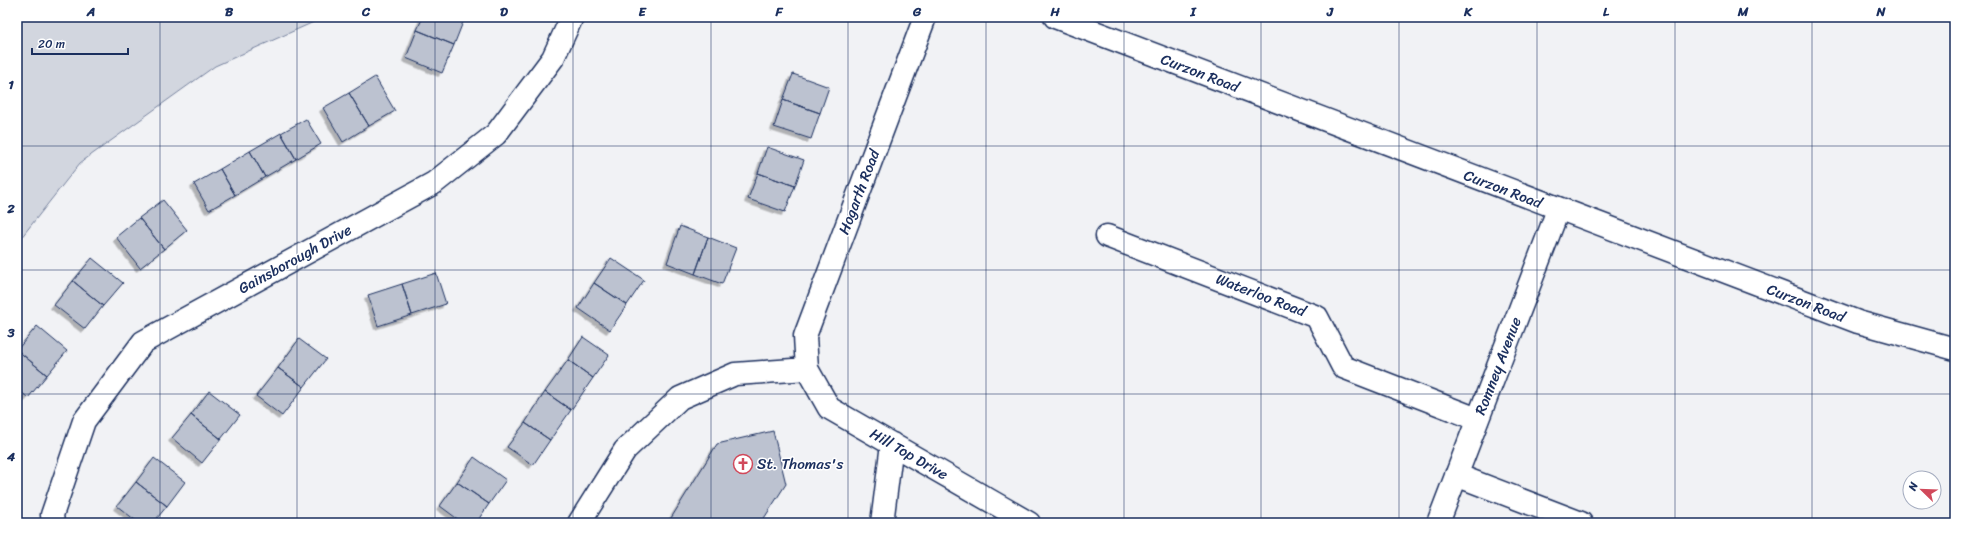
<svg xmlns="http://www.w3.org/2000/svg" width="1972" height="540" font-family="Sriracha,sans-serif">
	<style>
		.green { fill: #d2d6df; stroke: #76829e }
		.building { fill: #bcc2d0; stroke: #1b2f5e; filter: url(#shadow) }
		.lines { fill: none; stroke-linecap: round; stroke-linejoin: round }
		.minor-casing { stroke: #1b2f5e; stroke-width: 25 }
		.minor { stroke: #fff; stroke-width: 22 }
		.grid { fill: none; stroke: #1b2f5e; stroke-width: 1; stroke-opacity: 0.55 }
		.labels { text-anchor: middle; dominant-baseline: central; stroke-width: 3; stroke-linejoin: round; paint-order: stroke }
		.street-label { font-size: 15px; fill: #1b2f5e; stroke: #fff }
		.poi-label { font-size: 15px; fill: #1b2f5e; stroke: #fff; text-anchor: start }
		.neatline { fill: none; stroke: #1b2f5e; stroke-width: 1.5 }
		.grid-label { font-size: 13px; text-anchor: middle; font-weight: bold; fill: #1b2f5e }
	</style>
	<defs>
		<filter id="shadow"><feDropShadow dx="-3.5" dy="3.5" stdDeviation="0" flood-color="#0004"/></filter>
	</defs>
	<rect width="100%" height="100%" fill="#f1f2f5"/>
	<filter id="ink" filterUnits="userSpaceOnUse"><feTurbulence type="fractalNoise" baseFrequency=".025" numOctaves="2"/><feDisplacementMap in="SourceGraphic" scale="8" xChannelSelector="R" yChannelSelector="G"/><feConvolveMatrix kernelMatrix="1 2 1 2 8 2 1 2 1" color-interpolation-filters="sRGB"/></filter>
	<g filter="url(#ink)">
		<path class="green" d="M17,17H325L215,66L80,163L17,243Z"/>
		<path class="building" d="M423,17H465L454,45L417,30Z
			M417,30L454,45L442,73L406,58Z
			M793,74L829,87L820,113L783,100Z
			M375,77L395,111L369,126L349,93Z
			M349,93L369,126L343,142L323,108Z
			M783,100L820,113L811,139L774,127Z
			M306,119L321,144L296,159L281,133Z
			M281,133L296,159L265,177L250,151Z
			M767,147L804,160L795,186L758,173Z
			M250,151L265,177L235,195L220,169Z
			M220,169L235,195L209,210L194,184Z
			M758,173L795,186L785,212L748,199Z
			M163,200L187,230L164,249L139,218Z
			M139,218L164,249L140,268L116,237Z
			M680,226L708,237L695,274L667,263Z
			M708,237L736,248L722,284L695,274Z
			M92,258L123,283L103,306L73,281Z
			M611,258L644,280L627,305L594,283Z
			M436,273L446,304L412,315L402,284Z
			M73,281L103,306L85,329L54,305Z
			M594,283L627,305L610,330L578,308Z
			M402,284L412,315L378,326L368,295Z
			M37,326L67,351L47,375L17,350Z
			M583,337L609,355L593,378L568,360Z
			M299,339L326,359L304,387L278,368Z
			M17,350L47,375L28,398L17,388Z
			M568,360L593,378L571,410L545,392Z
			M278,368L304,387L282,416L256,396Z
			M209,391L240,415L221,439L191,415Z
			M545,392L571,410L550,440L525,423Z
			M191,415L221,439L202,463L172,438Z
			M525,423L550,440L533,465L507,447Z
			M773,431L786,484L761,523H668L717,444Z
			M474,457L506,480L489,504L457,482Z
			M154,458L185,482L167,506L136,482Z
			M136,482L167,506L153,523H139L117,506Z
			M457,482L489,504L476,523H463L440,506Z"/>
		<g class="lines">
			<defs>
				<path id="minor" d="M925,17L805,336L807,369L829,408L1029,523
					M1055,17L1858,322L1955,349
					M1107,236L1317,317L1343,367L1477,419
					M1456,475L1581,523
					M53,523L52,515L84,421L143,342L434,183L496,134L553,58L572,17
					M579,523L625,450L680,398L735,374L807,369
					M882,523L892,444
					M1438,523L1558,210"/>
			</defs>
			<use href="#minor" class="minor-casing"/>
			<use href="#minor" class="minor"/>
		</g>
	</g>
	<path class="grid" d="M160,17V523M297,17V523M435,17V523M573,17V523M711,17V523M848,17V523M986,17V523M1124,17V523M1261,17V523M1399,17V523M1537,17V523M1675,17V523M1812,17V523M17,146H1955M17,270H1955M17,394H1955"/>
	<defs>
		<symbol id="church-ring" viewBox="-11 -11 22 22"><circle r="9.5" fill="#fff" stroke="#d1495b" stroke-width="1.5"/><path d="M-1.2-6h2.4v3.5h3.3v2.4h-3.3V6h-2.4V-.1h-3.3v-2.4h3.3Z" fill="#d1495b"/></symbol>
	</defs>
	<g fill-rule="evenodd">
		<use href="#church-ring" x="732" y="453" width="22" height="22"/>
	</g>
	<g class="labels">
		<g class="street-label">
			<text transform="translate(1200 73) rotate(21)">Curzon Road</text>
			<text transform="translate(1503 189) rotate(21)">Curzon Road</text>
			<text transform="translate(859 192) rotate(-69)">Hogarth Road</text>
			<text transform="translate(295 259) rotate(-29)">Gainsborough Drive</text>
			<text transform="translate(1261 295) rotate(21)">Waterloo Road</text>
			<text transform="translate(1806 303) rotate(21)">Curzon Road</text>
			<text transform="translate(1498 366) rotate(-69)">Romney Avenue</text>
			<text transform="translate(909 454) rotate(30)">Hill Top Drive</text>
		</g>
		<g class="poi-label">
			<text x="757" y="464">St. Thomas's</text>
		</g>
	</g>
	<rect width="1972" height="540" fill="none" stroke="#fff" stroke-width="44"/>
	<g transform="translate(1922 490) rotate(293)"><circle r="19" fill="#ffffff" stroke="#a4acbf"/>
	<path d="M0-3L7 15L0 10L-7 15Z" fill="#d1495b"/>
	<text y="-6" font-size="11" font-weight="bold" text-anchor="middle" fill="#1b2f5e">N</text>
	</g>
	<path d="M32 48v6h96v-6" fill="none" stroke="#1b2f5e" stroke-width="2"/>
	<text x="38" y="48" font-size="12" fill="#1b2f5e" stroke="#ffffff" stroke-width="3" paint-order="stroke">20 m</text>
	<rect x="22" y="22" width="1928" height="496" class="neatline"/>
	<g class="grid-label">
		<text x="91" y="16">A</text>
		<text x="229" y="16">B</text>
		<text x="366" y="16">C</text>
		<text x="504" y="16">D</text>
		<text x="642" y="16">E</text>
		<text x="779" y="16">F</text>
		<text x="917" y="16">G</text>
		<text x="1055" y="16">H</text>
		<text x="1193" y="16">I</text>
		<text x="1330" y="16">J</text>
		<text x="1468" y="16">K</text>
		<text x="1606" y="16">L</text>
		<text x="1743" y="16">M</text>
		<text x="1881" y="16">N</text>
		<text x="11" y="89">1</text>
		<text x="11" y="213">2</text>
		<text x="11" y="337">3</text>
		<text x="11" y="461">4</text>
	</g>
</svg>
